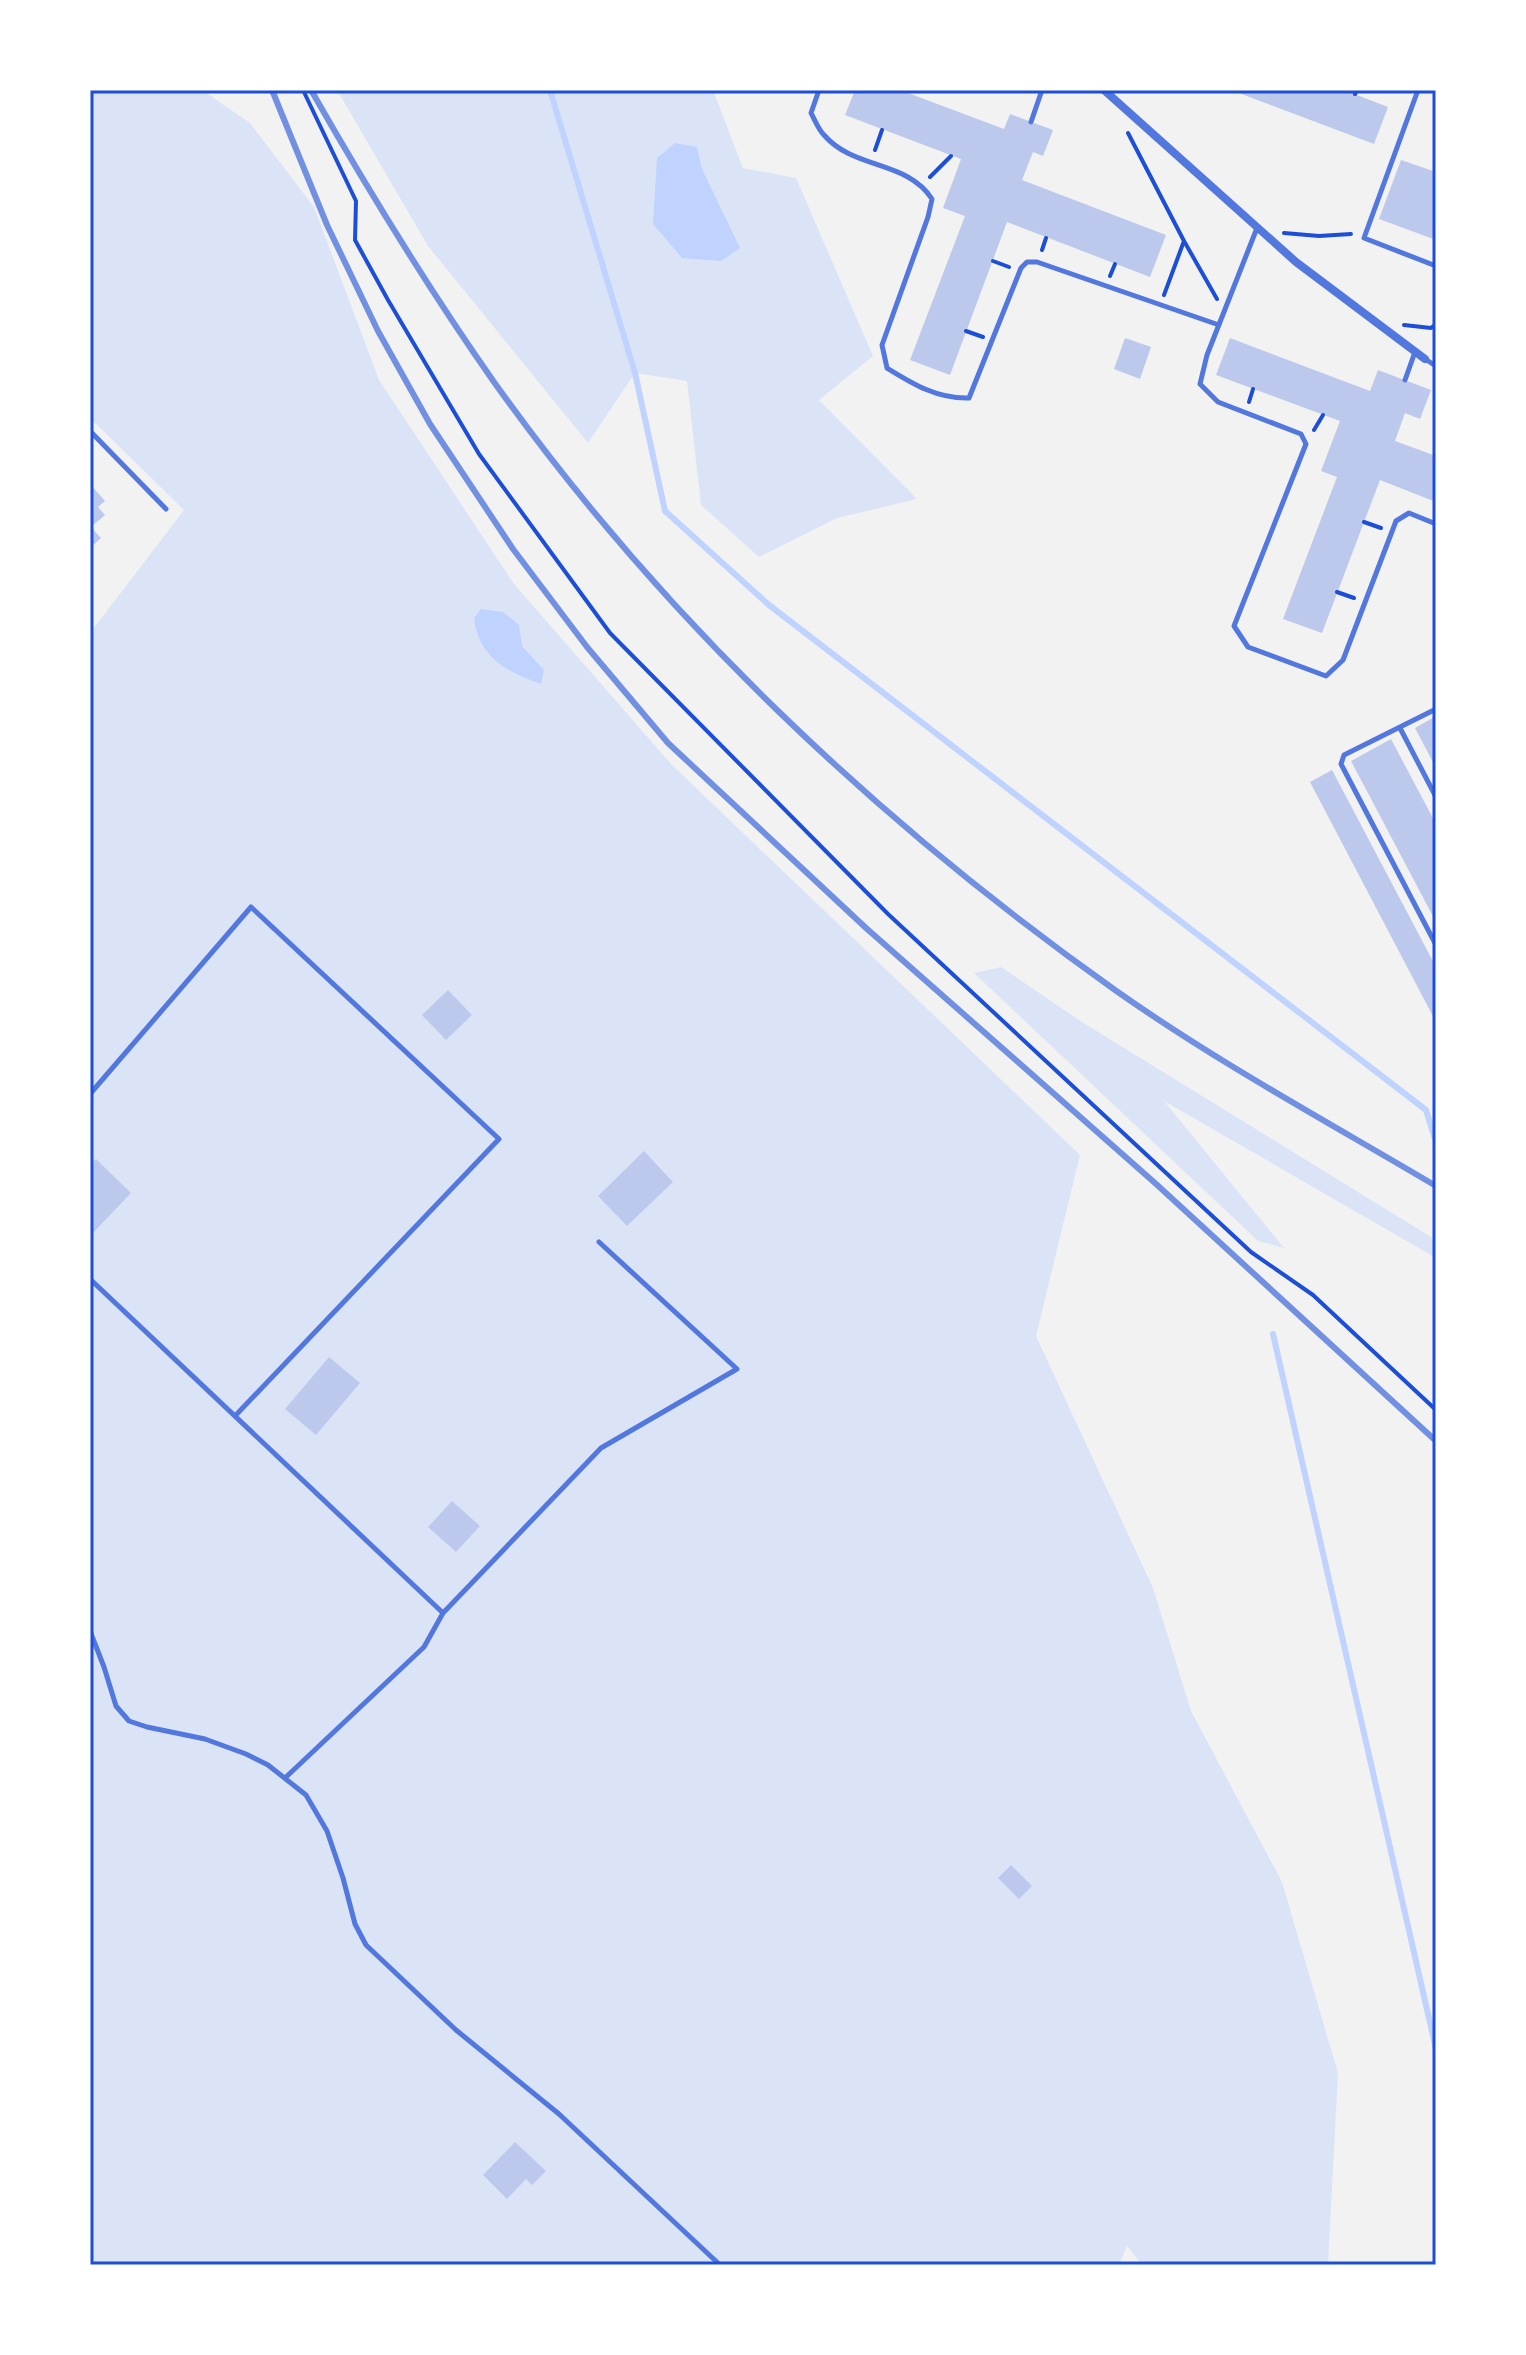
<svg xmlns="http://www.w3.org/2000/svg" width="1526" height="2355" font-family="Mulish,sans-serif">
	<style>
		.green { fill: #dbe4f7; fill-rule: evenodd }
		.water { fill: #bfd3fe }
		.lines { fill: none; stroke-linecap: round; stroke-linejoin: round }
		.stream { stroke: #bfd3fe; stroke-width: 6 }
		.building { fill: #bdc9ec }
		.path { stroke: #1d4ed8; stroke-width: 4 }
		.service { stroke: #5277de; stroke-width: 5 }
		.minor { stroke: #5277de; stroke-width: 8 }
		.rail { stroke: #7290e2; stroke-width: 6 }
		.neatline { fill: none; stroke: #1d4ed8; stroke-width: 3 }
	</style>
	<rect width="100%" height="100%" fill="#f2f2f2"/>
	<path class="green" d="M90,90H202L250,123L314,207L379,380L514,584L671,764L1080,1155L1036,1336L1153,1588L1191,1711L1282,1882L1338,2073L1328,2265H1142L1127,2246L1119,2265H90V633L184,510L90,418ZM474,618L522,646L543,670Z
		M337,90H713L743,168L796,178L873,356L819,400L917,499L837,518L759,557L701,505L687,381L635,373L588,443L428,246ZM697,147L702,169L653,224Z
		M1001,967L1082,1022L1436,1240V1258L1164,1101L1284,1248L1258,1241L974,973Z"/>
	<path class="water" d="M675,143L697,147L702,169L740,248L721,261L682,258L653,224L657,158Z
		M481,609L503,612L519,625L522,646L544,670L541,684C507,672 479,658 474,618Z"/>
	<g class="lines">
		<path class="stream" d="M550,90L635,373L665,511L769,605L1426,1110L1436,1142
			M1273,1334L1436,2049"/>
	</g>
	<path class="building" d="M855,90H900L1004,129L1010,114L1053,130L1043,156L1033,152L1022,180L1166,235L1150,277L1007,222L950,375L910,360L965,216L943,208L961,159L845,115Z
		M1231,90H1344L1388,107L1374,144Z
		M1401,160L1436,172V240L1379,219Z
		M1125,338L1151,347L1140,379L1114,369Z
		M1230,338L1370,391L1378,370L1431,390L1420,419L1405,413L1395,441L1436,456V502L1380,480L1322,633L1283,619L1337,477L1321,471L1340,421L1216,375Z
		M90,484L105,501L98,507L105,515L91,527L101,538L90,548Z
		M1436,716V768L1415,728Z
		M1391,739L1436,824V922L1351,761Z
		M1332,770L1436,967V1022L1310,782Z
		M448,990L472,1015L446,1040L422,1015Z
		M644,1151L673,1182L627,1226L598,1196Z
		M96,1159L131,1193L90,1236V1165Z
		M329,1357L360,1383L316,1435L285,1409Z
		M452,1501L480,1526L456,1552L428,1527Z
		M1011,1865L1032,1886L1019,1899L998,1878Z
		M515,2142L546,2171L532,2185L526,2179L507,2199L483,2175Z"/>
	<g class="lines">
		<path class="path" d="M303,90L356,201L355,240L388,300L479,454L610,633L888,914L1251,1252L1313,1295L1436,1410
			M1355,94L1357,90
			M1128,133L1184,241L1164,295
			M875,150L882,130
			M930,177L951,156
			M1284,233L1319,236L1351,234
			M1184,241L1217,299
			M1042,250L1046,238
			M993,261L1009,267
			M1110,276L1115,264
			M1404,325L1431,328L1436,324
			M966,331L983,337
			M1249,402L1253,389
			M1314,430L1323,415
			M1364,522L1381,528
			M1337,592L1354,598"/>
		<path class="service" d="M819,90L811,113C815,120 818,129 824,135C854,170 907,160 932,199L928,217L882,345L887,368C913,384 937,399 969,398L1021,268L1027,262H1037L1219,325
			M1418,90L1364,238L1436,266
			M1031,122L1042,90
			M1257,228L1207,355L1200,384L1218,402L1301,434L1306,444L1234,626L1248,647L1326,676L1343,660L1396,521L1409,513L1436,524
			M1425,359L1436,366
			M1405,380L1415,352
			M90,431L166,509
			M1436,709L1344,755L1341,764L1436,945
			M1400,728L1436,797
			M90,1094L251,907L499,1139L235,1416
			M90,1279L443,1613L601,1448L737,1369L599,1242
			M90,1631L104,1667L116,1706L129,1721L147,1727L205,1739L246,1754L268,1765L306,1795L327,1831L343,1878L355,1924L366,1945L456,2030L559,2114L720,2265
			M285,1778L424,1647L443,1613"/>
		<path class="minor" d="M1104,90L1296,262L1425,359"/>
		<path class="rail" d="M272,90L327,225L378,331L430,424L513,549L587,647L668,743L866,928L1155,1183L1436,1441
			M311,90C368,190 428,288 494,382C662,618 878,822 1115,990C1217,1062 1328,1122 1436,1186"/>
	</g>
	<rect width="1526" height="2355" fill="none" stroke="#ffffff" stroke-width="184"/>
	<rect x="92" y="92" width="1342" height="2171" class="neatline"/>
</svg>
